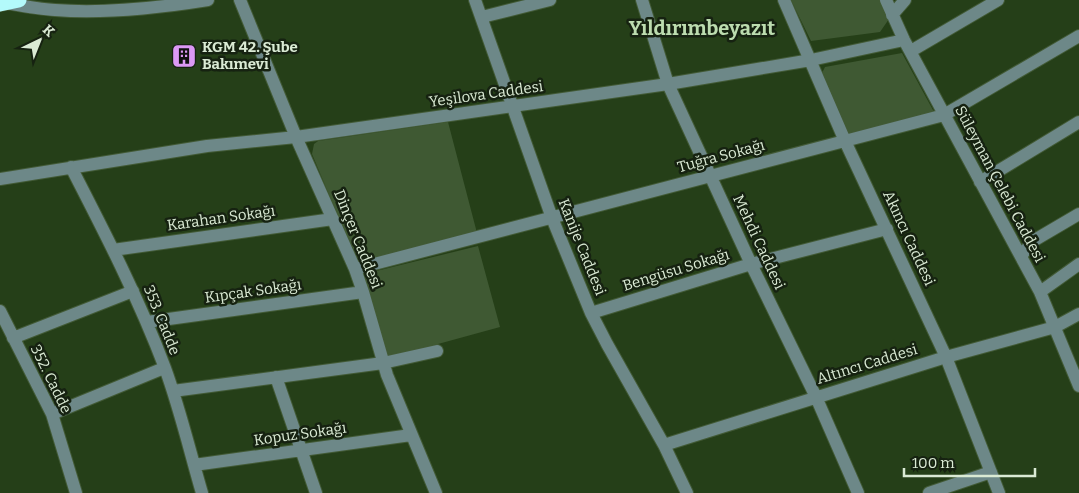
<svg xmlns="http://www.w3.org/2000/svg" width="1079" height="493" font-family="Bitter,serif">
	<style>
		.green { fill: #3f5933 }
		.lines { fill: none; stroke-linecap: round; stroke-linejoin: round }
		.minor-casing { stroke: #425a36; stroke-width: 14 }
		.highway-casing { stroke: #425a36; stroke-width: 16 }
		.minor { stroke: #6d8888; stroke-width: 12 }
		.highway { stroke: #b3fafb; stroke-width: 15 }
		.labels { text-anchor: middle; dominant-baseline: central; stroke-width: 5; stroke-linejoin: round; paint-order: stroke }
		.poi-label { font-size: 15px; font-weight: bold; fill: #daead4; stroke: #162211; text-anchor: start }
		.street-label { font-size: 15px; fill: #daead4; stroke: #162211 }
		.district-label { font-size: 20px; font-weight: bold; fill: #bcdcaf; stroke: #162211 }
	</style>
	<rect width="100%" height="100%" fill="#253f18"/>
	<path class="green" d="M791,0H879L889,19L880,32L811,41Z
		M902,53L934,112L848,134L822,73L825,67Z
		M448,122L477,233L358,264L312,154L314,144L318,141Z
		M478,246L500,327L387,358L364,274Z"/>
	<g class="lines">
		<defs>
			<path id="minor" d="M240,0L296,137L355,269L363,292L387,375L436,493
				M475,0L552,218L591,313L607,344L664,445L687,493
				M642,0L668,84L751,264L816,397L858,493
				M784,0L845,141L946,357L999,493
				M886,0L904,40L1040,292L1079,386
				M6,3C23,6 39,9 55,10C106,14 158,8 208,0
				M892,15L905,0
				M482,17L550,0
				M911,51L998,0
				M71,167C105,233 139,299 165,368C180,409 190,452 202,493
				M0,179L207,146L296,137L668,84L811,60L904,40
				M980,182L1079,122
				M113,250L333,219
				M1021,256L1033,241L1079,214
				M355,269L944,115L1079,36
				M1040,292L1079,264
				M0,311L52,414L76,493
				M591,313L751,264L887,229
				M147,322L363,292
				M13,338L133,291
				M276,377L316,493
				M173,391L383,363L437,351
				M52,414L164,368
				M664,445L946,357L1055,327L1079,314
				M194,465L411,435
				M929,493L991,472"/>
			<path id="highway" d="M0,4L19,0"/>
		</defs>
		<use href="#minor" class="minor-casing"/>
		<use href="#highway" class="highway-casing"/>
		<use href="#minor" class="minor"/>
		<use href="#highway" class="highway"/>
	</g>
	<defs>
		<symbol id="building-square" viewBox="-11 -11 22 22"><rect x="-9" y="-9" width="18" height="18" rx="4" fill="#dc99f4" stroke="#162211"/><path d="M-4-6H4V6H1V3H-1V6H-4ZM-2.5-4.3h1.7v1.8h-1.7ZM.8-4.3h1.7v1.8H.8ZM-2.5-1h1.7V.8h-1.7ZM.8-1h1.7V.8H.8Z" fill="#111"/></symbol>
	</defs>
	<g fill-rule="evenodd">
		<use href="#building-square" x="170" y="42" width="28" height="28"/>
	</g>
	<g class="labels">
		<g class="poi-label">
			<text x="202" y="47">KGM 42. Şube<tspan x="202" dy="17">Bakımevi</tspan></text>
		</g>
		<g class="street-label">
			<text transform="translate(486 94) rotate(-8)">Yeşilova Caddesi</text>
			<text transform="translate(721 156) rotate(-15)">Tuğra Sokağı</text>
			<text transform="translate(1000 184) rotate(62)">Süleyman Çelebi Caddesi</text>
			<text transform="translate(221 218) rotate(-8)">Karahan Sokağı</text>
			<text transform="translate(909 238) rotate(65)">Akıncı Caddesi</text>
			<text transform="translate(358 239) rotate(68)">Dinçer Caddesi</text>
			<text transform="translate(759 242) rotate(65)">Mehdi Caddesi</text>
			<text transform="translate(582 247) rotate(68)">Kanije Caddesi</text>
			<text transform="translate(676 270) rotate(-17)">Bengüsu Sokağı</text>
			<text transform="translate(253 291) rotate(-8)">Kıpçak Sokağı</text>
			<text transform="translate(162 320) rotate(68)">353. Cadde</text>
			<text transform="translate(867 364) rotate(-17)">Altıncı Caddesi</text>
			<text transform="translate(51 379) rotate(64)">352. Cadde</text>
			<text transform="translate(300 434) rotate(-8)">Kopuz Sokağı</text>
		</g>
		<g class="district-label">
			<text x="702" y="28">Yıldırımbeyazıt</text>
		</g>
	</g>
	<g transform="translate(40 40) rotate(43)" stroke="#162211" stroke-width="4" paint-order="stroke">
	<path d="M0-4L9 19L0 12L-9 19Z" fill="#daead4"/>
	<text y="-8" font-size="14" font-weight="bold" text-anchor="middle" fill="#daead4">K</text>
	</g>
	<path d="M904 468v8h131v-8" fill="none" stroke="#daead4" stroke-width="2.5"/>
	<text x="912" y="468" font-size="15" fill="#daead4" stroke="#162211" stroke-width="4" paint-order="stroke">100 m</text>
</svg>
